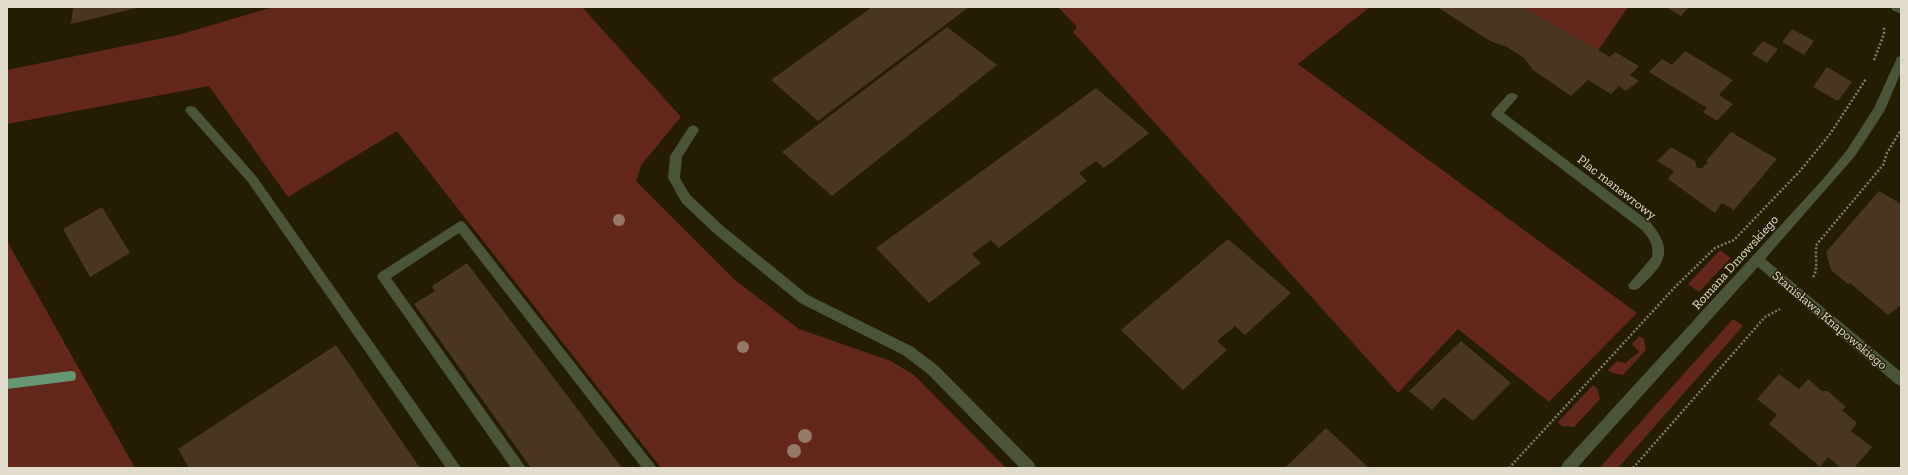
<svg xmlns="http://www.w3.org/2000/svg" width="1908" height="475" font-family="'Zilla Slab',serif">
	<style>
		.green { fill: #63281a }
		.lines { fill: none; stroke-linecap: round; stroke-linejoin: round }
		.stream { fill: #659773; fill-rule: evenodd }
		.building { fill: #4b3621 }
		.path { stroke: #837d67; stroke-width: 2.5; stroke-dasharray: 2 2; stroke-linecap: butt }
		.minor { fill: #4a5437; fill-rule: evenodd }
		.tree { fill: #957967 }
		.labels { text-anchor: middle; dominant-baseline: central; stroke-width: 3; stroke-linejoin: round; paint-order: stroke }
		.street-label { font-size: 13px; fill: #e1dccc; stroke: #241d01 }
	</style>
	<rect width="100%" height="100%" fill="#241d01"/>
	<path class="green" d="M273,7H582L681,117L642,164L636,181L735,280L799,329L891,361L914,375L1006,468H661L397,131L288,197L209,86L7,124V70L178,35Z
		M1058,7H1370L1298,64L1637,313L1549,402L1458,329L1398,393L1073,32L1077,27Z
		M1517,7H1628L1595,55Z
		M7,241L135,468H7Z
		M1720,250L1731,258L1699,292L1688,284Z
		M1733,319L1743,326L1618,468H1603L1602,465Z
		M1639,336L1644,339L1646,350L1623,375L1612,373L1608,370L1617,361L1625,363L1639,352L1632,344Z
		M1593,385L1597,388L1600,399L1574,427L1562,426L1558,422Z"/>
	<g class="lines">
		<path class="stream" d="M71,371L75,372L76,376L75,380L71,381L7,389V379Z"/>
	</g>
	<path class="building" d="M76,7H137V8L71,24L73,8Z
		M872,7H969L818,121L771,80Z
		M1437,7H1523L1610,57L1615,52L1639,66L1630,75L1639,81L1626,91L1619,86L1611,94L1588,80L1571,96L1533,70L1524,58L1507,47L1490,41Z
		M1666,7H1689L1681,16Z
		M947,27L997,65L832,196L782,152Z
		M1792,29L1814,41L1804,55L1782,42Z
		M1763,41L1778,49L1767,63L1752,54Z
		M1685,51L1733,80L1719,95L1733,104L1717,121L1703,112L1707,108L1649,72L1662,59L1672,65Z
		M1827,67L1852,82L1838,101L1813,87Z
		M1096,88L1149,133L1104,168L1096,161L1079,173L1087,181L999,248L991,240L972,254L981,263L929,303L876,248Z
		M1731,132L1777,159L1734,210L1722,203L1715,213L1668,179L1674,171L1657,161L1671,147L1695,161L1697,168H1702L1708,162L1706,161Z
		M1879,191L1901,204V305L1888,315L1850,283L1848,284L1831,270L1826,252Z
		M102,207L130,253L90,277L63,229Z
		M1228,239L1291,293L1245,335L1235,326L1217,341L1227,350L1183,390L1121,330Z
		M467,263L622,468H531L414,304L435,291L432,286Z
		M1461,341L1511,383L1473,421L1444,397L1432,410L1409,391Z
		M336,345L420,468H189L178,449Z
		M1779,374L1799,389L1808,379L1822,391H1828L1846,407L1842,410L1857,423L1851,431L1872,447L1854,468H1841L1828,457L1820,467L1769,424L1777,415L1757,399Z
		M1326,428L1369,468H1285Z"/>
	<g class="lines">
		<path class="path" d="M1874,60L1884,34V27
			M1813,277C1819,269 1814,254 1817,244L1883,165L1887,153L1901,130
			M1509,468L1675,287L1715,248L1734,240L1800,171L1830,134L1866,79
			M1633,468L1765,317L1780,309"/>
		<path class="minor" d="M1891,7H1901V14L1892,10Z
			M1901,56V72L1885,110L1855,156L1765,259L1901,372V386L1896,384L1758,267L1577,468H1561L1563,463L1824,178L1847,150L1874,108L1896,60L1897,57Z
			M1512,93L1516,94L1518,97L1504,113L1650,222C1676,253 1663,265 1638,289L1634,290L1630,289L1628,285L1652,257C1654,245 1649,238 1642,230L1493,117L1491,114L1493,111L1508,94Z
			M191,106L195,107L256,176L461,468H446L248,182L187,113L185,110L187,107Z
			M693,125L697,127L699,130L682,157L680,178L690,195L723,226L808,295L913,347L938,366L1034,463L1036,468H1020L928,374L903,355L800,303L715,234L682,203L668,178L670,156L689,127Z
			M460,221L464,222L657,468H642L459,233L391,278L526,468H511L377,277L379,273Z"/>
	</g>
	<g class="tree">
		<circle cx="619" cy="220" r="6"/>
		<circle cx="743" cy="347" r="6"/>
		<circle cx="805" cy="436" r="7"/>
		<circle cx="794" cy="451" r="7"/>
	</g>
	<g class="labels">
		<g class="street-label">
			<text transform="translate(1617 187) rotate(38)">Plac manewrowy</text>
			<text transform="translate(1735 262) rotate(-48)">Romana Dmowskiego</text>
			<text transform="translate(1830 320) rotate(40)">Stanisława Knapowskiego</text>
		</g>
	</g>
	<rect width="1908" height="475" fill="none" stroke="#e1dccc" stroke-width="16"/>
</svg>
